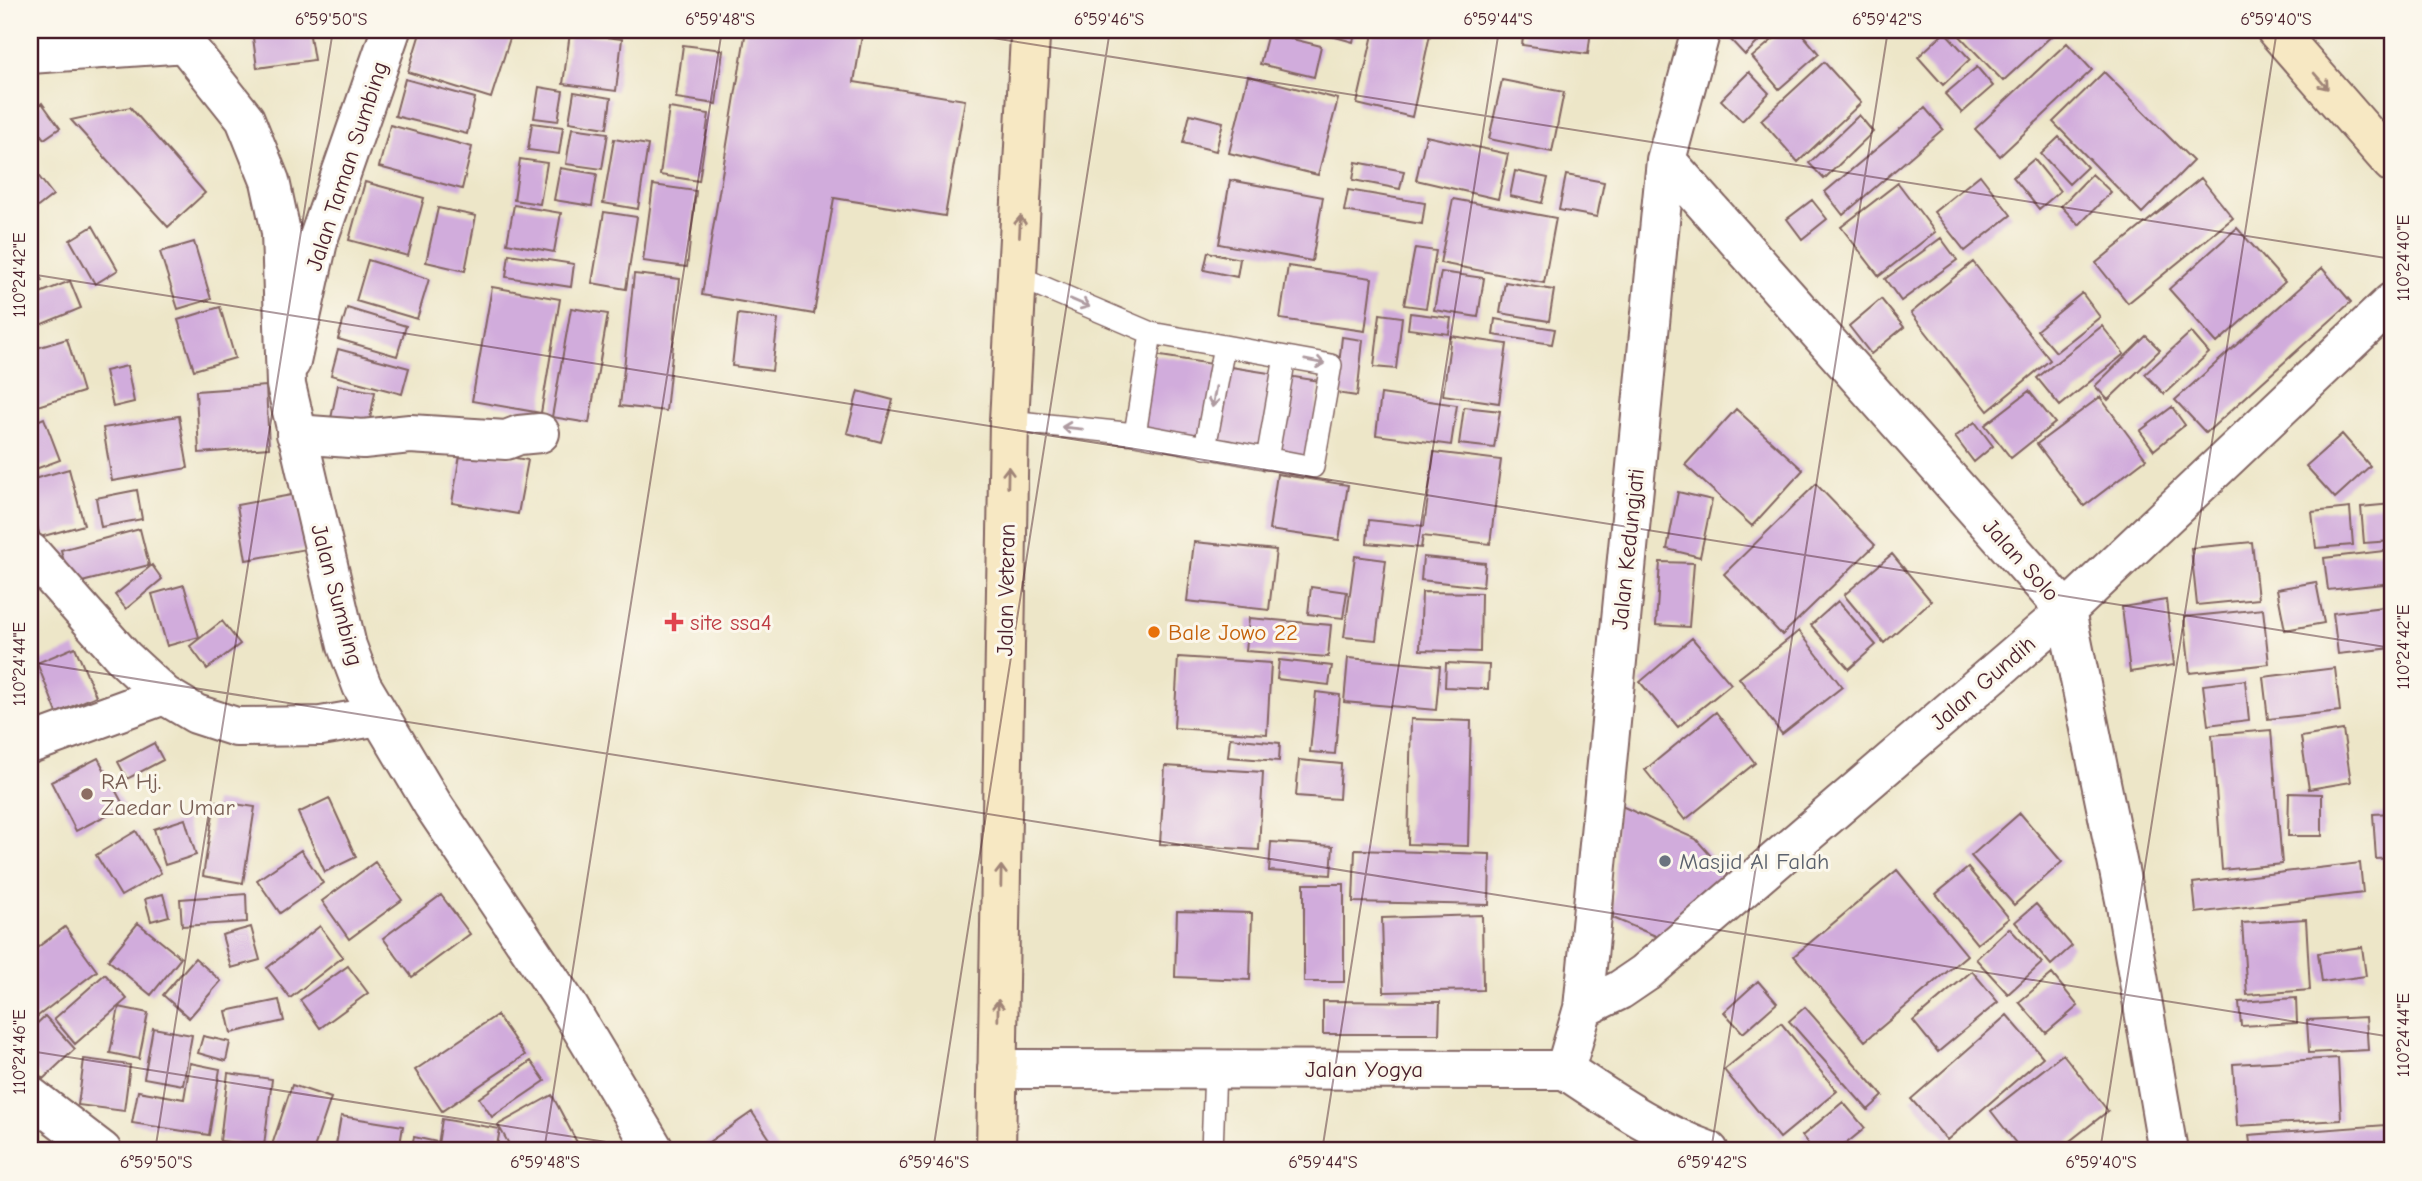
<svg xmlns="http://www.w3.org/2000/svg" width="2422" height="1181" font-family="'Comic Neue',sans-serif">
	<style>
		.building { fill: #d1acdc }
		.lines { fill: none; stroke-linecap: round; stroke-linejoin: round }
		.service-casing { stroke: #836562; stroke-width: 24 }
		.minor-casing { stroke: #836562; stroke-width: 42 }
		.tertiary-casing { stroke: #836562; stroke-width: 42 }
		.secondary-casing { stroke: #836562; stroke-width: 42 }
		.service { stroke: #fff; stroke-width: 21 }
		.minor { stroke: #fff; stroke-width: 38 }
		.tertiary { stroke: #fff; stroke-width: 38 }
		.secondary { stroke: #f7e8c3; stroke-width: 38 }
		.oneway { stroke: #a08477 }
		.oneway2 { stroke: #ae9aa0 }
		.ticks { fill: none; stroke: #4a1f2b; stroke-width: 2; stroke-opacity: 0.45 }
		.health-dot { fill: #e0444e; stroke: #fbf7ec; stroke-width: 2.5 }
		.food-dot { fill: #e8710a; stroke: #fbf7ec; stroke-width: 2.5 }
		.education-dot { fill: #8d6e63; stroke: #fbf7ec; stroke-width: 2.5 }
		.worship-dot { fill: #6b7280; stroke: #fbf7ec; stroke-width: 2.5 }
		.labels { text-anchor: middle; dominant-baseline: central; stroke-width: 6; stroke-linejoin: round; paint-order: stroke }
		.street-label { font-size: 23px; fill: #4a1f2b; stroke: #fbf7ec }
		.health-label { font-size: 23px; fill: #be3a42; stroke: #fbf7ec; text-anchor: start }
		.food-label { font-size: 23px; fill: #c56008; stroke: #fbf7ec; text-anchor: start }
		.education-label { font-size: 23px; fill: #785e54; stroke: #fbf7ec; text-anchor: start }
		.worship-label { font-size: 23px; fill: #5b616d; stroke: #fbf7ec; text-anchor: start }
		.neatline { fill: none; stroke: #4a1f2b; stroke-width: 2.5 }
		.ticks-label { font-size: 18px; text-anchor: middle; fill: #4a1f2b }
	</style>
	<rect width="100%" height="100%" fill="#fbf7ec"/>
	<filter id="ink" filterUnits="userSpaceOnUse"><feTurbulence type="fractalNoise" baseFrequency=".0143" numOctaves="2"/><feDisplacementMap in="SourceGraphic" scale="14" xChannelSelector="R" yChannelSelector="G"/><feConvolveMatrix kernelMatrix="1 2 1 2 8 2 1 2 1" color-interpolation-filters="sRGB"/></filter>
	<filter id="wash" filterUnits="userSpaceOnUse"><feTurbulence type="fractalNoise" baseFrequency=".00686" numOctaves="4" result="noise"/><feDisplacementMap in="SourceGraphic" scale="28" xChannelSelector="R" yChannelSelector="G"/><feGaussianBlur stdDeviation="1.57" result="paint"/><feColorMatrix in="noise" values="0 0 0 0 0 0 0 0 0 0 0 0 0 0 0 0 0 1.4 0 .05"/><feComposite in="paint" operator="in"/></filter>
	<g filter="url(#wash)">
		<rect width="100%" height="100%" fill="#ede6c8"/>
		<g id="blocks">
			<path class="building" d="M252,30H309L314,60L257,68Z
				M421,30H483L510,38L491,98L408,72Z
				M746,30H863L854,82L965,100L945,216L834,198L814,314L702,295Z
				M1310,30H1356L1353,42Z
				M1374,30H1431L1412,117L1357,104Z
				M1524,30H1591L1588,54L1522,45Z
				M1737,30H1758L1764,36L1745,55L1729,38Z
				M1784,30H1799L1819,54L1779,89L1752,57Z
				M1954,30H2058L2003,81Z
				M1945,32L1970,59L1943,85L1918,57Z
				M570,33L622,39L616,91L563,84Z
				M1268,33L1321,46L1314,77L1260,64Z
				M2067,43L2092,70L2000,156L1975,129Z
				M683,45L723,50L716,104L676,98Z
				M1824,62L1861,103L1798,162L1761,120Z
				M1977,67L1993,86L1962,113L1945,94Z
				M1749,72L1769,93L1742,121L1721,100Z
				M2104,72L2193,161L2142,213L2053,122Z
				M1248,76L1338,99L1318,175L1229,153Z
				M405,79L475,98L467,134L395,116Z
				M1502,80L1564,92L1552,152L1489,139Z
				M539,87L563,91L558,121L534,118Z
				M574,92L611,98L607,128L569,122Z
				M42,103L60,128L44,139L30,119V113Z
				M130,107L205,193L168,227L71,120Z
				M669,108L709,114L699,181L660,175Z
				M1925,108L1943,129L1843,215L1825,192Z
				M1190,114L1223,122L1216,151L1183,143Z
				M1859,115L1873,132L1824,179L1809,163Z
				M532,123L563,127L559,154L528,150Z
				M390,125L472,147L462,189L379,167Z
				M572,128L608,133L602,169L566,164Z
				M1426,136L1508,154L1498,199L1416,180Z
				M2059,137L2087,167L2069,184L2041,154Z
				M614,139L648,145L638,209L603,203Z
				M520,159L547,163L540,204L514,200Z
				M2034,159L2060,191L2039,209L2013,177Z
				M1356,162L1404,171L1400,189L1353,180Z
				M30,165L53,195L30,213Z
				M560,168L597,174L592,206L554,200Z
				M1515,171L1548,178L1542,203L1510,196Z
				M2092,174L2111,192L2079,225L2061,206Z
				M1566,175L1604,182L1597,217L1559,210Z
				M1980,175L2011,215L1965,251L1934,212Z
				M2201,178L2233,218L2128,303L2096,263Z
				M1230,180L1323,197L1312,261L1219,244Z
				M365,182L424,198L408,256L349,240Z
				M1898,183L1935,232L1879,276L1841,227Z
				M653,185L696,191L687,267L643,261Z
				M1348,190L1425,203L1422,224L1344,211Z
				M1453,199L1556,218L1544,283L1440,263Z
				M1812,200L1827,219L1802,239L1787,219Z
				M514,205L561,213L554,252L507,243Z
				M438,208L476,216L465,271L426,262Z
				M604,212L637,217L626,289L592,283Z
				M93,226L118,270L95,284L70,240Z
				M2237,228L2285,282L2217,343L2169,289Z
				M1941,238L1957,260L1901,301L1885,279Z
				M194,242L211,299L178,309L160,252Z
				M1415,248L1436,251L1426,308L1404,305Z
				M30,251L42,281L30,286Z
				M1208,252L1240,259L1237,277L1204,270Z
				M509,254L574,264L571,287L506,277Z
				M368,260L429,279L417,319L356,301Z
				M1973,262L2050,360L1988,411L1911,313Z
				M1288,266L1372,278L1365,331L1280,319Z
				M2322,268L2351,302L2206,433L2175,400Z
				M1441,272L1484,278L1478,317L1434,310Z
				M634,274L680,279L666,411L620,406Z
				M70,281L81,308L35,327L30,314V297Z
				M1505,282L1554,290L1549,321L1500,313Z
				M492,287L560,299L541,413L472,401Z
				M2082,293L2100,317L2056,352L2037,330Z
				M1881,299L1904,327L1871,354L1849,326Z
				M220,307L235,358L194,370L178,320Z
				M347,308L406,326L397,356L338,339Z
				M571,308L608,314L589,423L552,417Z
				M1410,313L1451,318L1449,334L1408,329Z
				M738,314L778,319L772,371L732,366Z
				M1380,314L1402,317L1396,369L1374,367Z
				M1495,319L1555,329L1552,344L1493,335Z
				M2102,326L2124,354L2060,406L2037,378Z
				M2191,332L2209,353L2164,394L2145,374Z
				M1451,336L1507,344L1499,403L1443,395Z
				M2146,336L2160,350L2108,400L2095,386Z
				M1342,337L1363,340L1357,396L1336,393Z
				M67,339L83,392L34,407L30,395V350Z
				M338,349L409,368L402,394L331,375Z
				M1148,354L1320,381L1308,461L1135,429Z
				M127,366L134,402L113,407L105,371Z
				M338,385L375,392L367,435L329,428Z
				M266,386L269,448L199,453L196,391Z
				M858,391L893,400L881,442L847,433Z
				M2029,391L2055,423L2011,458L1985,425Z
				M1381,394L1457,405L1451,445L1376,435Z
				M2100,397L2146,459L2084,506L2037,444Z
				M1464,407L1500,411L1494,448L1459,444Z
				M2172,407L2185,425L2154,450L2140,431Z
				M1736,409L1803,470L1752,526L1685,465Z
				M179,416L188,468L112,481L103,428Z
				M44,418L60,460L30,471V424Z
				M1975,422L1993,446L1974,462L1955,437Z
				M2342,434L2370,466L2335,498L2306,466Z
				M461,449L528,460L518,514L452,503Z
				M1434,452L1501,460L1490,544L1423,536L1421,548L1367,543L1369,520L1424,526Z
				M69,469L84,525L40,537L30,500V480Z
				M1277,474L1348,485L1339,540L1269,530Z
				M1816,484L1875,545L1782,635L1724,574Z
				M137,490L142,519L101,527L96,498Z
				M1678,492L1712,500L1700,557L1667,549Z
				M297,494L306,549L246,560L237,505Z
				M2392,504V541L2364,543L2361,507Z
				M2350,508L2353,545L2316,548L2312,512Z
				M140,529L149,565L70,585L61,550Z
				M1194,542L1276,550L1269,610L1187,601Z
				M2252,542L2258,599L2197,605L2191,548Z
				M2392,550V583L2328,590L2324,558Z
				M1892,554L1931,601L1884,643L1844,595Z
				M1355,556L1386,560L1376,640L1344,637Z
				M1423,557L1485,563L1483,587L1421,580Z
				M1660,562L1694,563L1689,627L1656,625Z
				M152,565L162,579L126,609L115,595Z
				M2316,582L2324,623L2285,630L2277,589Z
				M184,585L199,637L167,646L152,594Z
				M1311,587L1347,592L1343,618L1308,614Z
				M1422,592L1481,593L1480,652L1420,650Z
				M2166,600L2174,665L2130,672L2122,607Z
				M1838,601L1876,645L1849,669L1811,625Z
				M2392,606V648L2338,654L2333,613Z
				M2263,609L2269,664L2190,673L2184,617Z
				M1249,618L1331,625L1328,657L1246,651Z
				M222,621L240,644L207,669L190,646Z
				M1799,631L1842,687L1782,734L1739,678Z
				M1692,638L1731,684L1678,727L1640,682Z
				M75,647L96,696L57,713L37,663Z
				M1178,657L1271,663L1267,734L1174,728Z
				M1348,658L1440,666L1436,710L1344,702Z
				M1279,660L1332,666L1329,685L1277,679Z
				M1446,663L1489,665L1488,689L1445,687Z
				M2335,668L2340,711L2268,719L2263,677Z
				M2245,680L2249,720L2208,725L2203,685Z
				M30,688L43,722L30,728Z
				M1316,692L1340,695L1335,754L1310,752Z
				M1716,712L1755,763L1685,820L1645,770Z
				M1411,719L1471,721L1468,846L1408,844Z
				M2271,730L2282,864L2222,870L2212,735Z
				M2343,730L2351,782L2309,789L2301,737Z
				M1230,738L1280,743L1279,761L1228,757Z
				M154,743L163,760L127,779L118,762Z
				M98,758L124,806L76,831L51,782Z
				M1299,760L1341,764L1339,799L1296,796Z
				M1165,766L1263,772L1259,850L1160,844Z
				M2289,793L2322,794V836H2288Z
				M329,798L356,857L325,872L298,813Z
				M215,801L255,807L243,883L203,876Z
				M1617,804L1696,839L1734,882L1670,942L1613,918Z
				M2020,813L2062,862L2014,905L1971,856Z
				M2392,813V858L2376,859L2373,814Z
				M185,819L196,855L165,865L154,829Z
				M136,831L161,873L121,896L96,855Z
				M1271,842L1333,846L1331,875L1269,871Z
				M301,850L323,883L280,913L257,880Z
				M1355,850L1490,854L1489,905L1353,902Z
				M375,862L402,900L349,939L322,901Z
				M2360,863L2363,893L2196,913L2193,883Z
				M1968,868L2009,918L1977,944L1936,894Z
				M1897,870L1967,955L1865,1041L1794,956Z
				M1304,884H1344V982H1304Z
				M163,894L169,916L151,921L145,899Z
				M246,894L247,922L182,926L180,899Z
				M441,895L470,934L412,977L383,938Z
				M2036,904L2072,946L2051,965L2015,922Z
				M1177,911L1252,913L1250,980L1175,977Z
				M1482,915L1483,990L1384,992L1382,918Z
				M2306,919L2310,990L2247,995L2242,923Z
				M138,923L181,958L151,995L108,960Z
				M320,926L343,957L290,998L267,968Z
				M65,927L97,971L30,1022V953Z
				M251,927L260,960L231,968L222,935Z
				M2009,928L2042,963L2008,994L1976,959Z
				M2362,947L2366,976L2322,982L2318,953Z
				M195,958L221,981L189,1018L163,995Z
				M348,966L368,993L320,1028L300,1000Z
				M1972,971L1998,1002L1938,1052L1913,1021Z
				M105,974L127,999L75,1044L54,1019Z
				M2052,974L2078,1006L2046,1033L2019,1002Z
				M1758,981L1777,1003L1743,1033L1724,1012Z
				M2296,998L2297,1023L2241,1026L2239,1002Z
				M279,1000L284,1021L231,1033L226,1011Z
				M1323,1001L1440,1002L1439,1034H1323Z
				M119,1007L148,1013L139,1059L110,1053Z
				M1805,1007L1883,1096L1868,1110L1789,1021Z
				M497,1015L525,1055L442,1111L415,1070Z
				M2007,1015L2043,1057L1947,1140L1911,1099Z
				M45,1016L75,1049L43,1079L30,1065V1030Z
				M2366,1017L2368,1050L2309,1053L2307,1020Z
				M1781,1023L1837,1091L1780,1138L1724,1070Z
				M153,1028L192,1035L183,1085L144,1078Z
				M203,1036L230,1042L226,1061L198,1053Z
				M2063,1054L2108,1111L2057,1151H2022L1991,1111Z
				M2338,1058L2341,1120L2237,1126L2233,1064Z
				M84,1059L130,1065L124,1111L78,1105Z
				M531,1061L545,1081L492,1117L479,1098Z
				M190,1063L220,1069L209,1135L132,1123L138,1091L184,1099Z
				M228,1073L272,1079L264,1146L220,1141Z
				M292,1085L331,1098L313,1151H270Z
				M552,1095L580,1148L574,1151H513L498,1125Z
				M1843,1102L1865,1128L1837,1151H1814L1802,1136Z
				M752,1112L778,1151H696Z
				M341,1116L403,1126L399,1151H335Z
				M442,1119L500,1129L496,1151H437Z
				M2386,1125L2388,1151H2251L2249,1135Z
				M414,1137L437,1142L435,1151H411Z
				M1269,1145L1331,1149V1151H1269Z"/>
		</g>
	</g>
	<g filter="url(#ink)">
		<use href="#blocks" fill-opacity="0" stroke="#836562" stroke-width="2"/>
		<g class="lines">
			<defs>
				<path id="service" d="M1009,421L1135,434L1313,467L1331,365L1151,333L1017,276
					M1135,434L1151,333
					M1205,448L1224,346
					M1267,459L1285,357
					M1212,1151L1215,1069"/>
				<path id="minor" d="M30,54L186,43
					M1666,160L2066,611L2125,900L2168,1151
					M291,362L319,237L391,30
					M296,434L363,439L410,434L506,440L519,435L540,433
					M30,552L124,658L164,695L196,714L236,727L321,726L379,716
					M30,744L164,695
					M1583,1008L1620,990L1645,973L2066,611L2392,302
					M997,1069L1565,1070C1612,1101 1656,1132 1709,1151
					M1565,1070L1583,1008L1666,160L1701,30
					M30,1096L102,1151"/>
				<path id="tertiary" d="M174,30L245,119L270,181L281,232L286,385L347,646L362,686L433,805L568,1006L655,1151"/>
				<path id="secondary" d="M2276,30L2392,163
					M996,1151L1009,421L1030,37L1032,30"/>
			</defs>
			<use href="#service" class="service-casing"/>
			<use href="#minor" class="minor-casing"/>
			<use href="#tertiary" class="tertiary-casing"/>
			<use href="#secondary" class="secondary-casing"/>
			<use href="#service" class="service"/>
			<use href="#minor" class="minor"/>
			<use href="#tertiary" class="tertiary"/>
			<use href="#secondary" class="secondary"/>
		</g>
		<defs><path id="oneway-shaft" d="M-6 0H5M1.5-3L5.5 0L1.5 3" fill="none" stroke-width="1.6" stroke-linecap="round" stroke-linejoin="round" transform="scale(1.75)"/></defs>
		<g class="oneway">
			<use href="#oneway-shaft" transform="translate(2321 81) rotate(49)"/>
			<use href="#oneway-shaft" transform="translate(1020 226) rotate(-87)"/>
			<use href="#oneway-shaft" transform="translate(1008 477) rotate(-89)"/>
			<use href="#oneway-shaft" transform="translate(1001 876) rotate(-89)"/>
			<use href="#oneway-shaft" transform="translate(998 1010) rotate(-89)"/>
		</g>
		<g class="oneway2">
			<use href="#oneway-shaft" transform="translate(1080 303) rotate(23)"/>
			<use href="#oneway-shaft" transform="translate(1315 362) rotate(11)"/>
			<use href="#oneway-shaft" transform="translate(1214 397) rotate(100)"/>
			<use href="#oneway-shaft" transform="translate(1072 428) rotate(-174)"/>
		</g>
	</g>
	<path class="ticks" d="M942,30L2392,259M30,274L2392,648M30,662L2392,1037M30,1051L663,1151M155,1151L333,30M544,1151L722,30M933,1151L1110,30M1322,1151L1499,30M1711,1151L1888,30M2100,1151L2277,30"/>
	<path class="health-dot" d="M670.5 611.5h7v7h7v7h-7v7h-7v-7h-7v-7h7z"/>
	<circle class="food-dot" cx="1154" cy="632" r="7"/>
	<circle class="education-dot" cx="87" cy="794" r="7"/>
	<circle class="worship-dot" cx="1665" cy="861" r="7"/>
	<g class="labels">
		<g class="street-label">
			<text transform="translate(347 166) rotate(-72)">Jalan Taman Sumbing</text>
			<text transform="translate(1628 549) rotate(-84)">Jalan Kedungjati</text>
			<text transform="translate(2021 560) rotate(48)">Jalan Solo</text>
			<text transform="translate(1006 590) rotate(-89)">Jalan Veteran</text>
			<text transform="translate(337 595) rotate(75)">Jalan Sumbing</text>
			<text transform="translate(1983 683) rotate(-41)">Jalan Gundih</text>
			<text x="1364" y="1069">Jalan Yogya</text>
		</g>
		<g class="health-label">
			<text x="690" y="622">site ssa4</text>
		</g>
		<g class="food-label">
			<text x="1168" y="632">Bale Jowo 22</text>
		</g>
		<g class="education-label">
			<text x="101" y="781">RA Hj.<tspan x="101" dy="26">Zaedar Umar</tspan></text>
		</g>
		<g class="worship-label">
			<text x="1679" y="861">Masjid Al Falah</text>
		</g>
	</g>
	<rect width="2422" height="1181" fill="none" stroke="#fbf7ec" stroke-width="77"/>
	<rect x="38" y="38" width="2346" height="1104" class="neatline"/>
	<g class="ticks-label">
		<text x="331" y="25">6°59'50"S</text>
		<text x="720" y="25">6°59'48"S</text>
		<text x="1109" y="25">6°59'46"S</text>
		<text x="1498" y="25">6°59'44"S</text>
		<text x="1887" y="25">6°59'42"S</text>
		<text x="2276" y="25">6°59'40"S</text>
		<text transform="translate(2403 258) rotate(-90)" y="6">110°24'40"E</text>
		<text transform="translate(19 275) rotate(-90)" y="6">110°24'42"E</text>
		<text transform="translate(2403 647) rotate(-90)" y="6">110°24'42"E</text>
		<text transform="translate(19 664) rotate(-90)" y="6">110°24'44"E</text>
		<text transform="translate(2403 1035) rotate(-90)" y="6">110°24'44"E</text>
		<text transform="translate(19 1052) rotate(-90)" y="6">110°24'46"E</text>
		<text x="156" y="1168">6°59'50"S</text>
		<text x="545" y="1168">6°59'48"S</text>
		<text x="934" y="1168">6°59'46"S</text>
		<text x="1323" y="1168">6°59'44"S</text>
		<text x="1712" y="1168">6°59'42"S</text>
		<text x="2101" y="1168">6°59'40"S</text>
	</g>
</svg>
